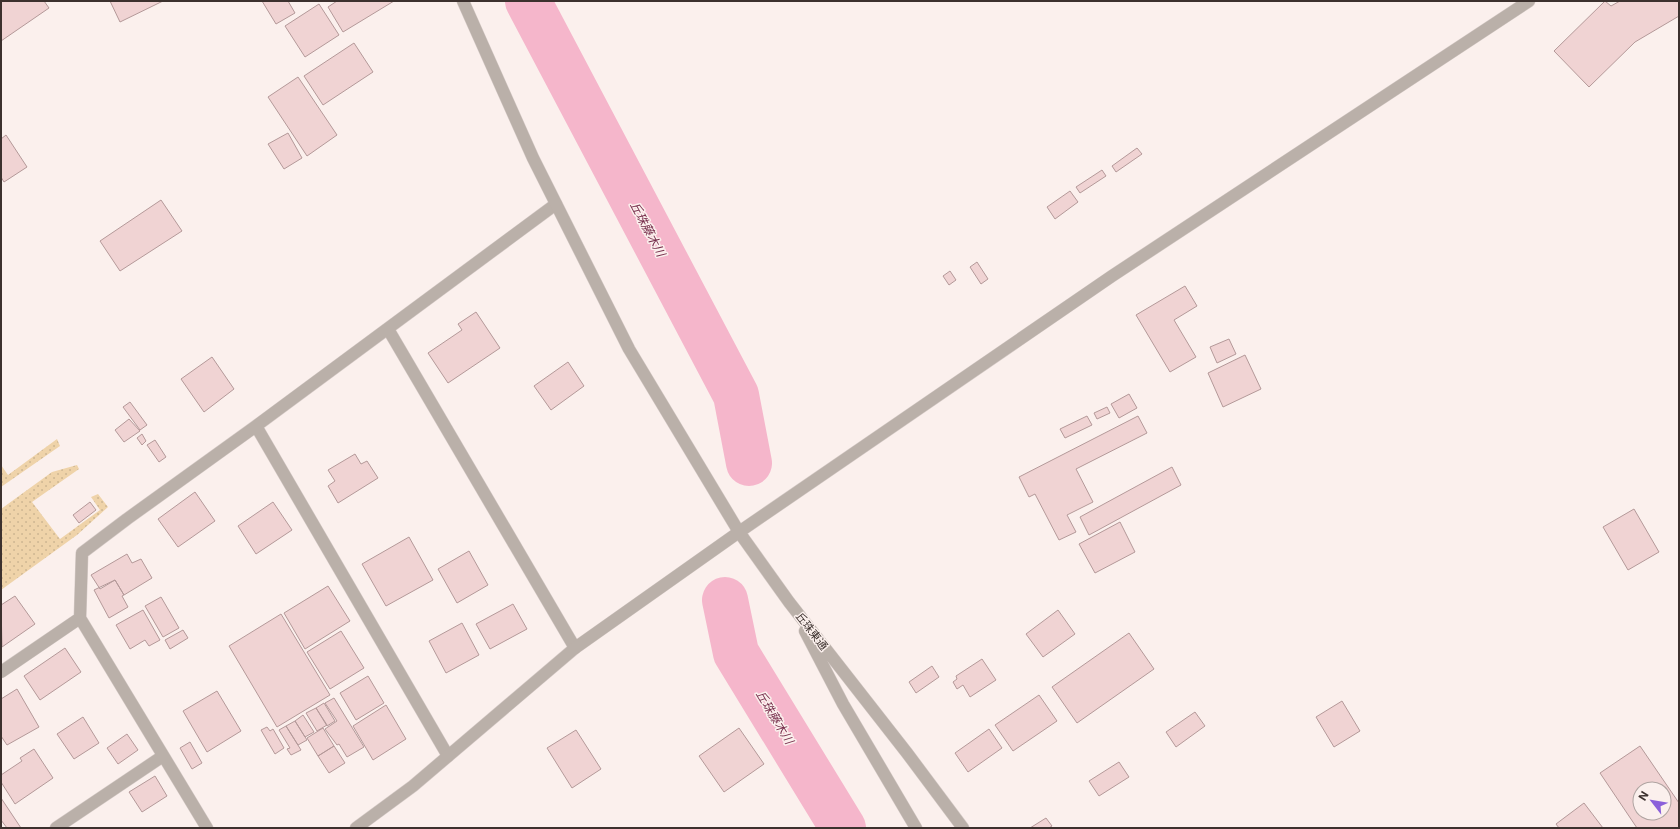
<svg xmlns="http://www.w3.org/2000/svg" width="1680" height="829" font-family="Inter,'Noto Sans JP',sans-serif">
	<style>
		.grass { fill: url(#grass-dots) }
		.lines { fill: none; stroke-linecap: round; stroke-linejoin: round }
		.river { stroke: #f5b6cb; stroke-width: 46 }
		.building { fill: #f0d3d3; stroke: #b49999; fill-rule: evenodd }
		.minor-casing { stroke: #d9cecb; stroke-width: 13 }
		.tertiary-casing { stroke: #d9cecb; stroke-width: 13 }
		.minor { stroke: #bab0a9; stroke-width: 12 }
		.tertiary { stroke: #bab0a9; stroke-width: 12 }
		.labels { text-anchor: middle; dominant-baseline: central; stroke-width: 3; stroke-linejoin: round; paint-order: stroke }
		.street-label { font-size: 11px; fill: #3c312e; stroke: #fbf0ed }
		.water-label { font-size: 12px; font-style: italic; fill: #772e4c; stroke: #fbf0ed }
	</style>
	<defs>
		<pattern id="grass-dots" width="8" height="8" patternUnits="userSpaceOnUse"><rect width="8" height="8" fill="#efd3a9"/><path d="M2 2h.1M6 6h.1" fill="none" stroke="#ceb692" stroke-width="1.8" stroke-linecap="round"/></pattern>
	</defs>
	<rect width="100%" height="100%" fill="#fbf0ed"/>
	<path class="grass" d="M57,439L60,446L1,487V465L8,475Z
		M77,465L79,469L32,502L60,539L100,510L91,497L98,494L108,507L77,535L1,590V509L52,472Z"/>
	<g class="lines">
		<path class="river" d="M528,1L736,395L749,463
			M725,600L736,653L843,828"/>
	</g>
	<path class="building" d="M1,1H44L49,8L1,41Z
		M110,1H163L120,22Z
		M262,1H288L295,13L276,24Z
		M337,1H394L343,32L328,7Z
		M1605,1L1611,6L1620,1H1679V16L1635,42L1589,87L1554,51Z
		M319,4L339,35L305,57L285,26Z
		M354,43L373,72L323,105L304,76Z
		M298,77L337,135L307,156L268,97Z
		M288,133L302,158L284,169L268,144Z
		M6,135L27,167L4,182L1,177V139Z
		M1137,148L1142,154L1116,172L1112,166Z
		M1102,170L1106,176L1080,193L1076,187Z
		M1070,191L1078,202L1055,219L1047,207Z
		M161,200L182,231L120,271L100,241Z
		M977,262L988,279L981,284L970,267Z
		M950,271L956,280L949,285L943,276Z
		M1185,286L1197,306L1174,320L1196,357L1170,372L1136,315Z
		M476,312L500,348L448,383L428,353L462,330L458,324Z
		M1229,339L1236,354L1217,363L1210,347Z
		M1245,355L1261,389L1223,407L1208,373Z
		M212,357L234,389L204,412L181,379Z
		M568,362L584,386L551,410L534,386Z
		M1129,394L1137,408L1119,418L1111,404Z
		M130,402L147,425L140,430L123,407Z
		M1107,407L1110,413L1097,419L1094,413Z
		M1087,416L1092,425L1065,438L1060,429Z
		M1138,416L1147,433L1076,469L1093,502L1067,515L1076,532L1059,540L1035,494L1029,497L1019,477Z
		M129,419L140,431L124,442L115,430Z
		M142,434L146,441L142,445L137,438Z
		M155,440L166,457L159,462L147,445Z
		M355,454L361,464L367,461L378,478L338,503L328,486L335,481L328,470Z
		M1172,467L1181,485L1089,535L1080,517Z
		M195,492L215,521L178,547L158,519Z
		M90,502L96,510L79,523L73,515Z
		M273,502L292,530L256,554L238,526Z
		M1634,509L1659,552L1628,570L1603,527Z
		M1120,522L1135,552L1095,573L1079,544Z
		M409,537L433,580L386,606L362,564Z
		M469,551L488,585L457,603L438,569Z
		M127,554L132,563L141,559L152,578L124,595L115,580L100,589L91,575Z
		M115,580L124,595L122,596L128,607L109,618L94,590Z
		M328,586L350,621L305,649L284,613Z
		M15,596L35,624L2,647L1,605Z
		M161,597L179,628L163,637L145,606Z
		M513,604L527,629L490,649L476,624Z
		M143,610L160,640L149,646L145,640L130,649L116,625Z
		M1058,610L1075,634L1043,657L1026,634Z
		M281,614L330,695L277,727L229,646Z
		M462,623L479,655L446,673L429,641Z
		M183,630L188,638L170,649L165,640Z
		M341,631L364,668L330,689L307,652Z
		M1129,633L1154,669L1077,723L1052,687Z
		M65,648L81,672L40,700L24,676Z
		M982,659L996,680L970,697L963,685L957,689L953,682L957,679L956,676Z
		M932,666L939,677L916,693L909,682Z
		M368,676L384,703L356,720L340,693Z
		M17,689L39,727L7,745L1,736V699Z
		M217,691L241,731L207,752L183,711Z
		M1039,695L1057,721L1013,751L995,725Z
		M334,698L364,747L347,757L339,744L337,745L325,729L337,721L325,703Z
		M1342,701L1360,731L1334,747L1316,717Z
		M324,703L335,721L327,726L316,708Z
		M386,705L406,739L373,760L353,726Z
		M316,708L327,725L317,731L306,713Z
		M1195,712L1205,726L1176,747L1166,732Z
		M303,715L314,732L305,737L295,721Z
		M83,717L99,743L74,759L57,734Z
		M295,721L307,740L298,745L286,726Z
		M286,726L301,750L291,755L287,749L290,748L279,730Z
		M267,727L270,731L273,729L284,748L275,754L261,730Z
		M323,728L334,746L318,756L307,738Z
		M739,728L764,764L724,792L699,756Z
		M989,729L1002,748L968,772L955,753Z
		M576,730L601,769L572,788L547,748Z
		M127,734L138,750L118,764L107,748Z
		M190,742L202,763L192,769L180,748Z
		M334,746L345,763L329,773L318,756Z
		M1640,746L1679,803V828H1637L1600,773ZM1640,789H1664V813H1640Z
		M34,749L53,778L15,804L1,782V775L22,761L20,758Z
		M1119,762L1129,777L1099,796L1089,781Z
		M155,776L167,796L142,812L129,792Z
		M1,798L21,828H7L1,820Z
		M1584,803L1603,828H1559L1556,824Z
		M1046,818L1052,826L1049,828H1030Z"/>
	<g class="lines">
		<defs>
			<path id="minor" d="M388,329L575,648
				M80,618L82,553L127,519L256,426
				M1,672L80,618L207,828
				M448,756L256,426L556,204
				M56,828L163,756"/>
			<path id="tertiary" d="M463,1L533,158L629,349L739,532L789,602L907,753L963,828
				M805,631L843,704L916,828
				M356,828L413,786L575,648L739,532L1112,276L1529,1"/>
		</defs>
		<use href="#minor" class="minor-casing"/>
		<use href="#tertiary" class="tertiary-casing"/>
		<use href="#minor" class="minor"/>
		<use href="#tertiary" class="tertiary"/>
	</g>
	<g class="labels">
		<g class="street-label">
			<text transform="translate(812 631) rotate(52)">丘珠東通</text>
		</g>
		<g class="water-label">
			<text transform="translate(648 229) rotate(62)">丘珠藤木川</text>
			<text transform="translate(775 717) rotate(59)">丘珠藤木川</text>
		</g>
	</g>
	<rect width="1680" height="829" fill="none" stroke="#3c312e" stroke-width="4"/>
	<g transform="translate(1652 801) rotate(301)"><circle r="19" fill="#fbf0ed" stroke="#afa4a1"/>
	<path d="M0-3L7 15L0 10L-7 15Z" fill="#8b60da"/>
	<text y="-6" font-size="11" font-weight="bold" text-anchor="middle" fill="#3c312e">N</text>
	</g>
</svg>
